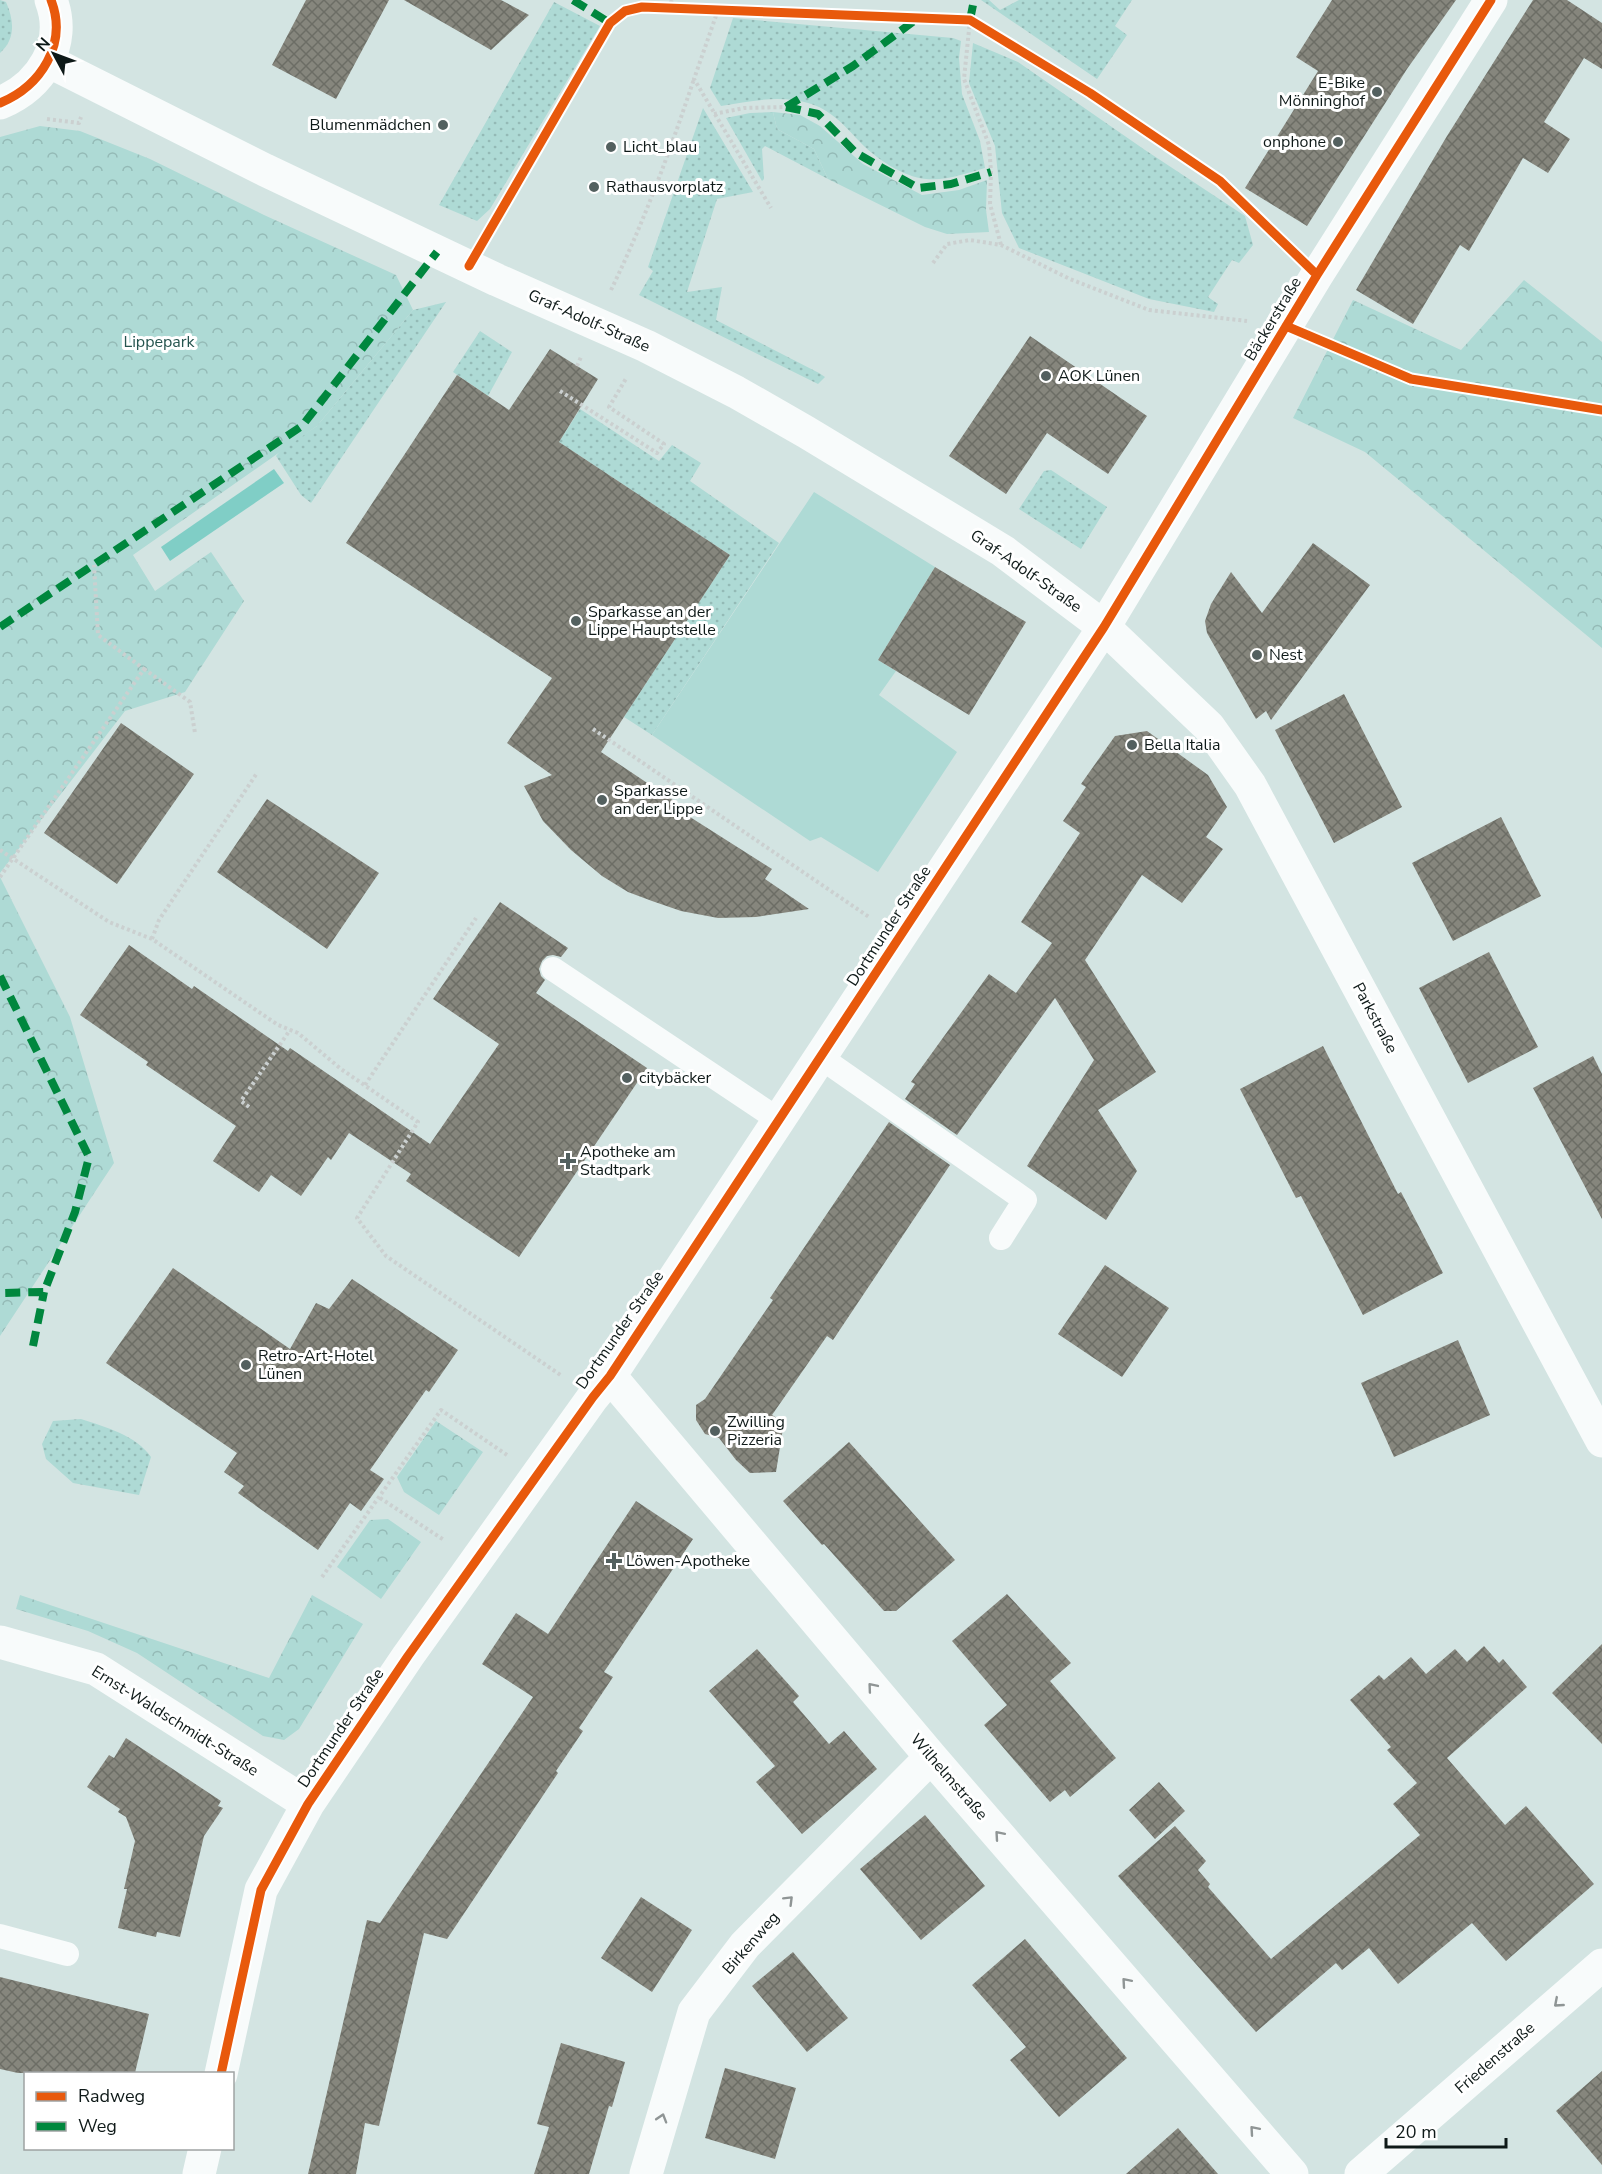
<svg xmlns="http://www.w3.org/2000/svg" width="1602" height="2174" font-family="'Nunito Sans',sans-serif">
	<style>
		.grass { fill: url(#grass-dots) }
		.forest { fill: url(#forest-crowns) }
		.garden { fill: #aedad5 }
		.water { fill: #80cec6 }
		.building { fill: url(#building-cross-hatch) }
		.lines { fill: none; stroke-linecap: round; stroke-linejoin: round }
		.path { stroke: #cbd0d0; stroke-width: 4; stroke-dasharray: 3 3; stroke-linecap: butt }
		.service { stroke: #f8fbfb; stroke-width: 24 }
		.minor { stroke: #f8fbfb; stroke-width: 33 }
		.quiet { stroke: #00873e; stroke-width: 8; stroke-dasharray: 15 8; stroke-linecap: butt }
		.cycleway-casing { stroke: #fff; stroke-width: 13 }
		.cycleway { stroke: #e8590c; stroke-width: 9 }
		.oneway { stroke: #8f9595 }
		.poi-dot { fill: #53605f; stroke: #fff; stroke-width: 2 }
		.labels { text-anchor: middle; dominant-baseline: central; stroke-width: 6; stroke-linejoin: round; paint-order: stroke }
		.poi-label { font-size: 16px; fill: #0e1918; stroke: #fff; text-anchor: start }
		.street-label { font-size: 16px; fill: #0e1918; stroke: #fff }
		.park-label { font-size: 16px; fill: #26544f; stroke: #fff }
	</style>
	<defs>
		<pattern id="grass-dots" width="8" height="8" patternUnits="userSpaceOnUse" patternTransform="scale(1.5)"><rect width="8" height="8" fill="#aedad5"/><path d="M2 2h.1M6 6h.1" fill="none" stroke="#94bab6" stroke-width="1.8" stroke-linecap="round"/></pattern>
		<pattern id="forest-crowns" width="20" height="18" patternUnits="userSpaceOnUse" patternTransform="scale(1.5)"><rect width="20" height="18" fill="#aedad5"/><path d="M2 6a3 3 0 1 1 6 0M12 15a3 3 0 1 1 6 0" fill="none" stroke="#94bab6"/></pattern>
		<pattern id="building-cross-hatch" width="8" height="8" patternUnits="userSpaceOnUse" patternTransform="scale(1.5)"><rect width="8" height="8" fill="#86867d"/><path d="M0 0l8 8M0 8l8-8" fill="none" stroke="#6c6d65"/></pattern>
	</defs>
	<rect width="100%" height="100%" fill="#d3e4e2"/>
	<path class="grass" d="M0,0L6,2C14,20 16,39 0,53Z
		M981,0H989L1000,10L1019,0H1132L1115,26L1127,35L1097,79Z
		M554,2L600,26L490,209L477,221L439,205Z
		M733,18L953,38L961,41L959,58L962,94L980,141L985,168C967,173 946,181 926,179C903,177 875,158 859,141C844,125 830,109 808,103C779,95 750,101 721,106L710,88Z
		M973,43L1018,62L1145,150L1245,216L1253,245L1239,263L1232,260L1208,297L1218,304L1214,312L1149,299L1019,248L1002,213L995,146L969,83Z
		M703,108L753,192L717,199L687,292L722,287L716,320L819,373L825,377L818,384L639,295L653,271L648,267Z
		M773,112L777,129L814,149L828,179L765,146L762,149L764,179L762,181L726,118L750,113Z
		M446,302L311,503L301,495L276,456L282,449L317,426L413,310Z
		M480,331L512,352L488,396L453,372Z
		M580,409L659,461L672,445L701,463L690,481L779,543L652,735L624,717L730,555L559,442Z
		M1051,470L1107,507L1081,549L1019,509L1044,471Z
		M81,1419C105,1427 136,1435 151,1457L139,1495L73,1483L46,1459L42,1444L53,1421Z"/>
	<path class="forest" d="M773,112L800,115L820,126L863,164L922,195L959,190L987,180L986,210L989,232L947,234L925,227L828,179L814,149L777,129Z
		M40,126L80,131L150,159L264,215L396,275L413,310L317,426L133,555L155,591L211,552L244,601L185,692L125,711L0,873V137Z
		M1524,280L1602,342V648L1365,452L1293,418L1353,300L1461,350Z
		M0,877L70,1017L114,1163L0,1336Z
		M436,1421L483,1452L439,1515L404,1492L397,1477Z
		M388,1519L421,1542L381,1599L337,1567L370,1520Z
		M20,1595L269,1678L312,1595L363,1624L299,1729L284,1740L263,1736L137,1653L88,1631L16,1609Z"/>
	<path class="garden" d="M814,492L935,567L878,660L896,671L879,695L957,752L878,872L821,837L810,841L652,735Z"/>
	<path class="water" d="M274,469L284,483L170,561L161,547Z"/>
	<path class="building" d="M306,0H389L336,99L272,65Z
		M404,0H501L529,15L491,50Z
		M1332,0H1456L1407,69L1307,226L1245,188L1318,71L1296,57Z
		M1533,0H1567L1602,23V69L1584,58L1544,122L1570,139L1548,173L1523,158L1469,251L1460,245L1413,324L1356,290L1447,136Z
		M1030,336L1147,416L1108,474L1047,433L1006,494L949,456Z
		M550,349L598,379L559,442L730,555L601,752L692,813L690,817L772,869L765,879L809,909L756,917L718,918L681,911L652,901L628,892L602,876L571,850L543,821L524,786L552,775L507,743L552,678L346,543L457,375L509,410Z
		M1313,543L1370,585L1271,720L1266,711L1256,719L1207,633L1205,621L1211,604L1231,572L1262,613Z
		M935,567L1026,622L969,715L878,660Z
		M1344,694L1402,807L1334,843L1275,730Z
		M121,723L194,774L117,884L44,833Z
		M1147,731L1208,775L1227,807L1206,837L1223,849L1182,903L1142,875L1085,960L1156,1072L1098,1110L1137,1171L1106,1220L1027,1166L1094,1060L1055,998L957,1135L905,1099L915,1084L911,1082L989,974L1016,993L1052,943L1021,922L1080,833L1063,821L1086,787L1081,784L1115,736Z
		M267,799L379,873L327,949L217,872Z
		M1501,817L1541,896L1453,941L1412,863Z
		M500,902L568,948L561,957L553,955L547,956L542,961L539,969L541,976L545,980L536,993L647,1068L519,1257L406,1181L411,1174L349,1133L331,1160L328,1157L301,1196L271,1175L259,1192L213,1161L236,1126L146,1065L148,1062L80,1015L129,945L192,989L194,986L288,1051L290,1048L430,1144L499,1044L433,999Z
		M1489,952L1538,1047L1468,1083L1419,988Z
		M1323,1046L1398,1194L1401,1192L1443,1273L1363,1315L1301,1196L1296,1198L1240,1089Z
		M1593,1056L1602,1074V1219L1533,1088Z
		M889,1122L950,1165L833,1340L827,1336L772,1415L784,1422L776,1472L750,1473L736,1460L719,1438L705,1434L696,1420V1405L705,1399L773,1300L770,1298Z
		M1105,1265L1169,1308L1122,1377L1058,1334Z
		M173,1268L290,1349L316,1303L329,1309L352,1279L458,1350L429,1392L426,1390L370,1470L384,1479L361,1511L350,1503L318,1550L238,1493L244,1486L224,1472L237,1453L106,1363Z
		M1458,1340L1490,1415L1394,1457L1361,1383Z
		M849,1442L955,1560L896,1611H884L824,1544L822,1545L783,1501Z
		M636,1501L693,1539L604,1672L613,1677L579,1728L583,1731L556,1771L558,1773L447,1939L424,1933L379,2126L365,2123L356,2174H308L367,1920L380,1923L533,1697L482,1664L516,1613L548,1634Z
		M1007,1594L1071,1663L1050,1681L1116,1758L1070,1797L1065,1790L1050,1802L984,1725L1007,1705L952,1641Z
		M1602,1644V1744L1552,1693Z
		M1484,1646L1499,1663L1503,1659L1527,1687L1447,1758L1505,1825L1526,1806L1594,1884L1506,1961L1472,1923L1398,1984L1369,1948L1342,1970L1336,1963L1256,2032L1118,1876L1175,1826L1206,1861L1198,1870L1210,1884L1208,1887L1271,1959L1420,1835L1393,1804L1417,1783L1387,1750L1391,1747L1350,1700L1379,1675L1384,1680L1411,1657L1426,1674L1455,1649L1467,1662Z
		M757,1649L799,1696L793,1702L829,1744L844,1731L877,1769L802,1834L756,1782L775,1766L709,1691Z
		M126,1738L221,1801L218,1806L223,1808L204,1836L180,1937L157,1932L156,1937L118,1928L127,1889H124L135,1841L126,1817L118,1812L120,1809L87,1787L109,1755L114,1758Z
		M1159,1782L1185,1811L1155,1839L1129,1810Z
		M925,1815L985,1886L921,1940L860,1869Z
		M641,1897L692,1930L652,1992L601,1958Z
		M1025,1939L1127,2058L1059,2117L1010,2060L1026,2047L972,1985Z
		M793,1952L848,2018L807,2052L752,1986Z
		M0,1977L149,2014L135,2073H18L0,2069Z
		M561,2043L625,2062L612,2107L609,2106L589,2174H534L549,2127L537,2124Z
		M725,2068L796,2088L775,2159L705,2138Z
		M1602,2071V2165L1556,2111Z
		M1178,2128L1218,2174H1126Z"/>
	<g class="lines">
		<path class="path" d="M668,8L672,0
			M718,10L694,79L771,208
			M970,20L964,79L989,145L991,172L990,204L1001,245
			M714,114L744,108L786,107
			M47,119L79,123L81,117
			M933,263L947,244L970,240L1001,245L1070,279L1149,310L1247,321
			M611,290C644,222 670,151 694,79
			M577,366L581,357
			M560,391L657,453L664,444L609,407L627,377
			M144,669L190,702L195,733
			M593,729L869,917
			M0,850L109,922L152,939L278,1025L298,1033L341,1069L418,1122L357,1218L386,1256L562,1376
			M0,877L144,669L98,635L94,565
			M152,939L159,920L257,773
			M365,1085L476,918
			M249,1107L241,1101L290,1030
			M380,1498L444,1540
			M322,1577L441,1410L507,1455"/>
		<path class="service" d="M553,969L779,1120
			M820,1057L1025,1200L1001,1238
			M0,1936L67,1954"/>
		<path class="minor" d="M48,61L265,170L497,280L646,346L736,392L806,432L1003,551L1104,627L1209,727L1250,785L1602,1441
			M0,103C41,86 68,44 51,0
			M610,1376L931,1757L1292,2174
			M0,1642L96,1669L308,1804
			M221,2074L261,1890L308,1804L408,1656L593,1397L610,1376L1104,627L1317,275L1491,0
			M199,2174L205,2148
			M646,2174L694,2012L745,1945L931,1757
			M1361,2174L1602,1965"/>
		<path class="quiet" d="M573,0L610,23L614,19
			M970,20L974,0
			M786,107L818,114L856,153L918,188L951,184L991,172
			M786,107L853,66L918,18
			M0,627L302,426L437,252
			M0,976L89,1157L75,1212L44,1292L0,1293
			M33,1346L44,1292"/>
		<defs>
			<path id="cycleway" d="M0,103C41,86 68,44 51,0
				M469,266L610,23L625,11L642,7L970,20L1090,93L1220,181L1317,275
				M1286,326L1411,379L1602,410
				M221,2074L261,1890L308,1804L408,1656L593,1397L610,1376L1104,627L1317,275L1491,0"/>
		</defs>
		<use href="#cycleway" class="cycleway-casing"/>
		<use href="#cycleway" class="cycleway"/>
	</g>
	<defs><path id="oneway-chevron" d="M-2-3.5L2.5 0L-2 3.5" fill="none" stroke-width="1.6" stroke-linecap="round" stroke-linejoin="round" transform="scale(1.5)"/></defs>
	<g class="oneway">
		<use href="#oneway-chevron" transform="translate(872 1687) rotate(-130)"/>
		<use href="#oneway-chevron" transform="translate(999 1835) rotate(-131)"/>
		<use href="#oneway-chevron" transform="translate(789 1900) rotate(-45)"/>
		<use href="#oneway-chevron" transform="translate(1126 1982) rotate(-131)"/>
		<use href="#oneway-chevron" transform="translate(1558 2003) rotate(139)"/>
		<use href="#oneway-chevron" transform="translate(662 2118) rotate(-73)"/>
		<use href="#oneway-chevron" transform="translate(1254 2130) rotate(-131)"/>
	</g>
	<g class="poi-dot">
		<circle cx="1377" cy="92" r="6"/>
		<circle cx="443" cy="125" r="6"/>
		<circle cx="1338" cy="142" r="6"/>
		<circle cx="611" cy="147" r="6"/>
		<circle cx="594" cy="187" r="6"/>
		<circle cx="1046" cy="376" r="6"/>
		<circle cx="576" cy="621" r="6"/>
		<circle cx="1257" cy="655" r="6"/>
		<circle cx="1132" cy="745" r="6"/>
		<circle cx="602" cy="800" r="6"/>
		<circle cx="627" cy="1078" r="6"/>
		<path d="M565 1152h6v6h6v6h-6v6h-6v-6h-6v-6h6z"/>
		<circle cx="246" cy="1365" r="6"/>
		<circle cx="715" cy="1431" r="6"/>
		<path d="M611 1552h6v6h6v6h-6v6h-6v-6h-6v-6h6z"/>
	</g>
	<g class="labels">
		<g class="poi-label">
			<text x="1365" y="83" text-anchor="end">E-Bike<tspan x="1365" dy="18">Mönninghof</tspan></text>
			<text x="431" y="125" text-anchor="end">Blumenmädchen</text>
			<text x="1326" y="142" text-anchor="end">onphone</text>
			<text x="623" y="147">Licht_blau</text>
			<text x="606" y="187">Rathausvorplatz</text>
			<text x="1058" y="376">AOK Lünen</text>
			<text x="588" y="612">Sparkasse an der<tspan x="588" dy="18">Lippe Hauptstelle</tspan></text>
			<text x="1269" y="655">Nest</text>
			<text x="1144" y="745">Bella Italia</text>
			<text x="614" y="791">Sparkasse<tspan x="614" dy="18">an der Lippe</tspan></text>
			<text x="639" y="1078">citybäcker</text>
			<text x="580" y="1152">Apotheke am<tspan x="580" dy="18">Stadtpark</tspan></text>
			<text x="258" y="1356">Retro-Art-Hotel<tspan x="258" dy="18">Lünen</tspan></text>
			<text x="727" y="1422">Zwilling<tspan x="727" dy="18">Pizzeria</tspan></text>
			<text x="626" y="1561">Löwen-Apotheke</text>
		</g>
		<g class="street-label">
			<text transform="translate(1273 319) rotate(-59)">Bäckerstraße</text>
			<text transform="translate(589 321) rotate(24)">Graf-Adolf-Straße</text>
			<text transform="translate(1026 571) rotate(35)">Graf-Adolf-Straße</text>
			<text transform="translate(889 926) rotate(-57)">Dortmunder Straße</text>
			<text transform="translate(1375 1018) rotate(62)">Parkstraße</text>
			<text transform="translate(620 1330) rotate(-55)">Dortmunder Straße</text>
			<text transform="translate(175 1721) rotate(32)">Ernst-Waldschmidt-Straße</text>
			<text transform="translate(341 1728) rotate(-56)">Dortmunder Straße</text>
			<text transform="translate(949 1777) rotate(49)">Wilhelmstraße</text>
			<text transform="translate(751 1943) rotate(-49)">Birkenweg</text>
			<text transform="translate(1495 2058) rotate(-41)">Friedenstraße</text>
		</g>
		<g class="park-label">
			<text x="159" y="342">Lippepark</text>
		</g>
	</g>
	<rect x="24" y="2072" width="210" height="78" fill="#ffffff" stroke="#9fa3a3" stroke-width="1.5"/>
	<rect x="36" y="2092" width="30" height="9" fill="#e8590c" stroke="#9fa3a3" stroke-width="1.5"/>
	<text x="78" y="2102" font-size="18" fill="#0e1918">Radweg</text>
	<rect x="36" y="2122" width="30" height="9" fill="#00873e" stroke="#9fa3a3" stroke-width="1.5"/>
	<text x="78" y="2132" font-size="18" fill="#0e1918">Weg</text>
	<g transform="translate(54 54) rotate(311)" stroke="#ffffff" stroke-width="4.5" paint-order="stroke">
	<path d="M0-4.5L10 22L0 15L-10 22Z" fill="#0e1918"/>
	<text y="-9" font-size="16" font-weight="bold" text-anchor="middle" fill="#0e1918">N</text>
	</g>
	<path d="M1386 2138v9h120v-9" fill="none" stroke="#0e1918" stroke-width="3"/>
	<text x="1395" y="2138" font-size="18" fill="#0e1918" stroke="#ffffff" stroke-width="4.5" paint-order="stroke">20 m</text>
</svg>
